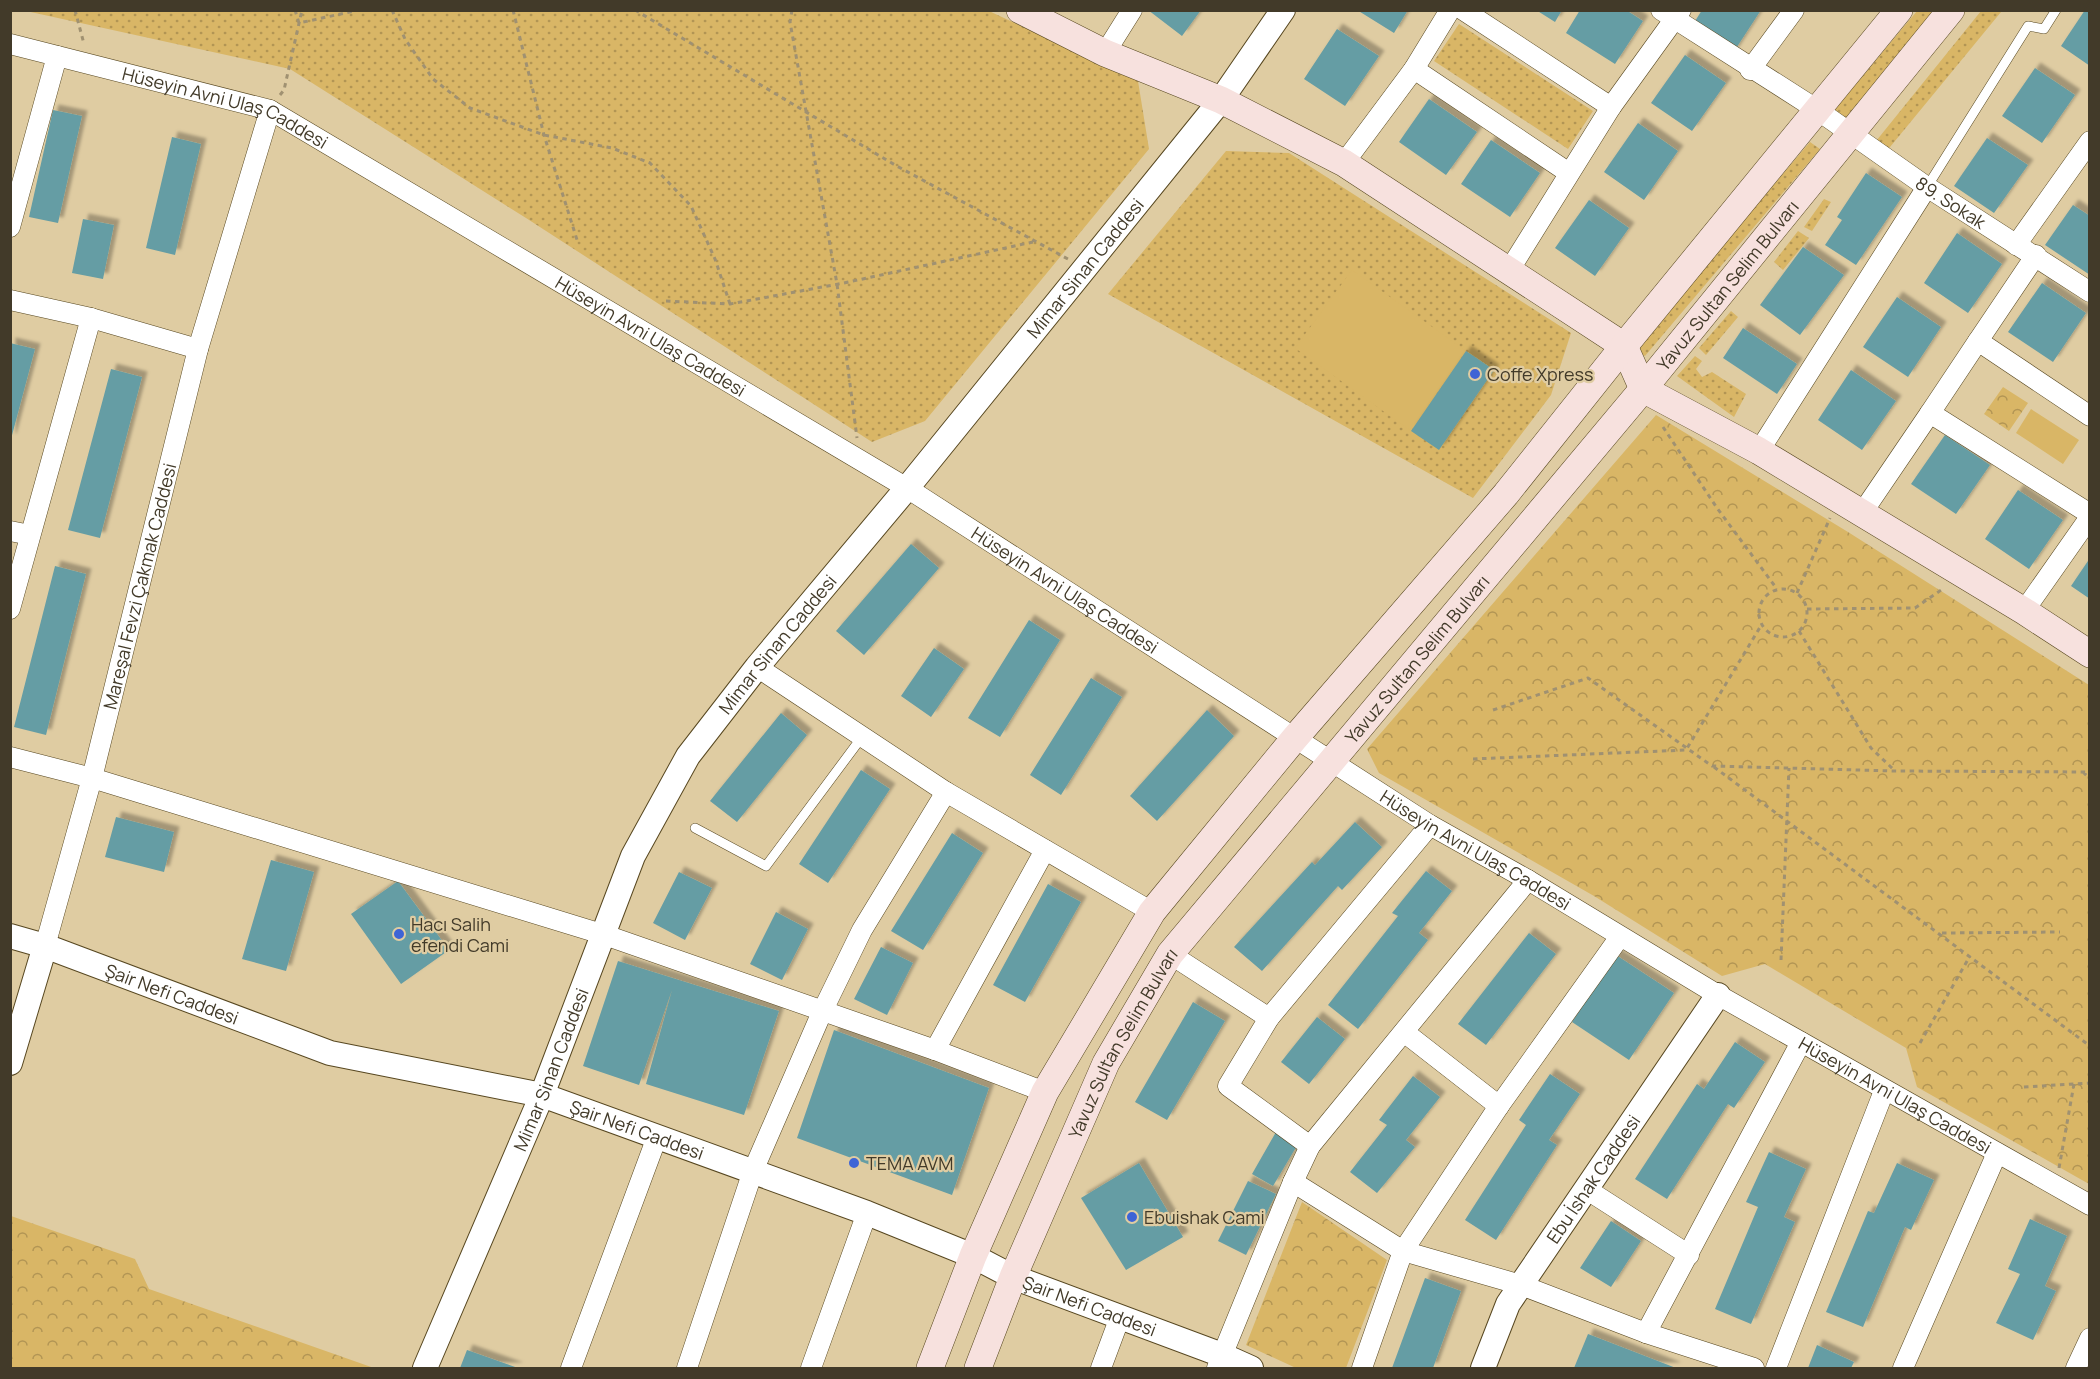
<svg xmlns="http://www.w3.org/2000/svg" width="2100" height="1379" font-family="Manrope,sans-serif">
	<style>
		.grass { fill: url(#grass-dots) }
		.park { fill: url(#park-crowns) }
		.garden { fill: #d9b666 }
		.building { fill: #659da4; filter: url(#shadow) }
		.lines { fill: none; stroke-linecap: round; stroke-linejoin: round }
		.service-casing { stroke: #574720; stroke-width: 10 }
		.minor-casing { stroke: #574720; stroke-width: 21 }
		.tertiary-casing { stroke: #574720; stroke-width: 26 }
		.secondary-casing { stroke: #574720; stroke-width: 28 }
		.path { stroke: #a09171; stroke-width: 3; stroke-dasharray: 4.5 4.5; stroke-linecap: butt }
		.service { stroke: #fff; stroke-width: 9 }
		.minor { stroke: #fff; stroke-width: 20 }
		.tertiary { stroke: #fff; stroke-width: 24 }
		.secondary { stroke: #f7e1de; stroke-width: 27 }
		.poi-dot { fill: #3e64d6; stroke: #dfcca2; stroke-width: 2 }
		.labels { text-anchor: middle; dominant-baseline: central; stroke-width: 4.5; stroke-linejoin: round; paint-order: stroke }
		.street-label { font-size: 18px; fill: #423a29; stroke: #dfcca2 }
		.poi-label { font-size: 18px; fill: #423a29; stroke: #dfcca2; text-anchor: start }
	</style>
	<defs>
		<pattern id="grass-dots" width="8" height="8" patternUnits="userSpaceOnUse" patternTransform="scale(1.5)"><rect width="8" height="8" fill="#d9b666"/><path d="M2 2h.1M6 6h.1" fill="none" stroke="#b29554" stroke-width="1.8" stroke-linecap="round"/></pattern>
		<pattern id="park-crowns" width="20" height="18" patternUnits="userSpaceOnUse" patternTransform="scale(1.5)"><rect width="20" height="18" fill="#d9b666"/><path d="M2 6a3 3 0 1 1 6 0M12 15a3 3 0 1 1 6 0" fill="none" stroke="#b29554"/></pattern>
		<filter id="shadow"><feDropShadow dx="5.5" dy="-5.5" stdDeviation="1.5" flood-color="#0004"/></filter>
	</defs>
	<rect width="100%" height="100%" fill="#dfcca2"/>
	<path class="grass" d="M26,11H989L1138,81L1149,149L925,421L872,442L526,218L290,69Z
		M1917,11H1934L1836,130L1825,121Z
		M1981,11H2009L2001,12L1881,158L1868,151Z
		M1459,24L1593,111L1568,149L1434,61Z
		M1810,142L1820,149L1645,356L1634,350Z
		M1226,151L1289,153L1571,333L1551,395L1473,498L1108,294Z
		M1824,199L1831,202L1812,231L1804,227Z
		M1798,231L1809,238L1783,270L1774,262Z
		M1731,311L1738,317L1706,355L1699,348Z
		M1695,356L1702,361L1696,369L1702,377L1712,372L1746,394L1734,417L1677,376Z"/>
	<path class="park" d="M2003,387L2028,403L2009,431L1984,414Z
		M1656,415L1848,532L2089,685V1184L1917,1087L1906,1048L1765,964L1722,976L1594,896L1379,773L1367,749Z
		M1302,1202L1387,1260L1346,1368H1296L1246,1345Z
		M11,1216L135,1259L149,1289L374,1368H11Z"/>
	<path class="garden" d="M1352,270L1466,351L1411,431L1295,348Z
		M2031,409L2079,440L2063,464L2016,433Z"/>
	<path class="building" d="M1148,10H1201L1182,36Z
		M1357,10H1408L1394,33Z
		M1536,10H1562L1555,22Z
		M1580,10H1626L1643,21L1615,64L1566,33Z
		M1702,10H1761L1733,53L1692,26Z
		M2085,10H2090V66L2061,46Z
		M1337,29L1379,56L1345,106L1304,79Z
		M1685,55L1726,83L1692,131L1651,103Z
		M2035,68L2075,95L2042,143L2002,116Z
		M1429,99L1477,132L1446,175L1399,142Z
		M53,110L82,116L58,223L29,217Z
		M1638,123L1678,151L1644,200L1604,172Z
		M172,137L201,144L175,255L146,248Z
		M1987,138L2028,165L1994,213L1954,186Z
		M1491,140L1540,173L1510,217L1461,184Z
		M1866,173L1902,197L1856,265L1825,245L1842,220L1837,217Z
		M1589,200L1629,228L1595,276L1555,248Z
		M2073,205L2090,216V275L2045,245Z
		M83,219L114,225L103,279L72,273Z
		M1957,233L2002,264L1968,313L1924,283Z
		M1803,247L1844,275L1800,335L1760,305Z
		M2042,283L2086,313L2053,362L2008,332Z
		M1897,297L1941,327L1908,377L1863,347Z
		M1743,328L1797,364L1777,394L1723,358Z
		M10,343L35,349L11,439H10Z
		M1466,351L1494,370L1439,450L1411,431Z
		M111,369L142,377L100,538L68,530Z
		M1851,370L1896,401L1862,450L1818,420Z
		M1945,435L1990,465L1956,514L1911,484Z
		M2018,490L2063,520L2029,569L1985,539Z
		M911,544L939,568L864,655L836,631Z
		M2090,558V599L2071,586Z
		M55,566L86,574L46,735L14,727Z
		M1029,620L1060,640L1000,737L968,718Z
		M934,648L964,669L931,717L901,696Z
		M1091,678L1122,697L1061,795L1030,775Z
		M1207,710L1234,736L1157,821L1130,796Z
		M781,713L807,735L737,822L710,801Z
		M861,770L890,789L828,883L799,864Z
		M116,817L174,832L164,872L105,857Z
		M1355,822L1382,847L1342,890L1338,886L1262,971L1234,947L1312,862L1315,865Z
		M952,833L983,853L923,950L891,931Z
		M271,860L314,872L286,971L242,959Z
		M1426,871L1452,891L1419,933L1428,940L1358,1029L1328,1005L1398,916L1392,913Z
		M679,872L712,888L685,940L653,923Z
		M398,881L449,950L401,984L351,914Z
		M1048,884L1081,902L1025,1002L993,985Z
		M776,912L808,929L782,980L750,964Z
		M1529,933L1556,954L1486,1045L1458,1024Z
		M881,947L913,963L887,1015L854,999Z
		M1616,955L1674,993L1629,1060L1572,1022Z
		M618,961L779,1011L744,1115L646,1084L672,990L639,1085L583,1066Z
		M1193,1002L1225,1021L1167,1120L1135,1102Z
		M1317,1017L1345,1039L1309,1084L1281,1062Z
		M834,1030L989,1088L952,1195L797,1138Z
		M1735,1042L1765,1062L1734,1108L1728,1104L1667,1199L1635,1179L1697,1084L1704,1089Z
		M1550,1074L1580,1094L1549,1140L1557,1145L1496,1240L1465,1220L1526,1125L1519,1120Z
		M1413,1076L1440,1097L1406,1140L1415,1147L1377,1193L1350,1172L1387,1125L1379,1120Z
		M1276,1132L1298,1144L1273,1186L1252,1174Z
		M1769,1152L1806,1169L1784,1217L1795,1222L1751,1324L1715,1309L1758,1207L1746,1202Z
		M1139,1163L1183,1237L1126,1270L1081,1198Z
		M1897,1163L1934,1180L1911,1230L1905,1227L1863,1327L1826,1312L1868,1211L1874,1213Z
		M1248,1181L1276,1194L1246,1255L1218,1241Z
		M2030,1219L2067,1236L2045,1286L2056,1291L2033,1340L1996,1323L2020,1274L2008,1269Z
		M1611,1221L1641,1241L1611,1287L1580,1268Z
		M1425,1278L1461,1291L1433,1368H1392Z
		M1588,1334L1676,1368H1574Z
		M1817,1345L1854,1362L1851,1368H1808Z
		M467,1350L518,1368H460Z"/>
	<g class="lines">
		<defs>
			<path id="service" d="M1927,187L2028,26L2044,29L2056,10
				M695,828L766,866L862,737"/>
			<g id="minor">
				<path d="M1463,10L1611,107"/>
				<path id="s1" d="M1661,10L1816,109L1927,187L2090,292"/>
				<path id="s2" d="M10,44L270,110L907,488L1430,825L1528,880L1718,995L2090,1205"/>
				<path d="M1105,53L1132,10"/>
				<path d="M1414,69L1569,173"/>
				<path d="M1750,70L1794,10"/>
				<path d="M1344,163L1414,69L1450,10"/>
				<path d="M10,227L57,56"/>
				<path d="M2016,245L2090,141"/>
				<path d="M1510,269L1611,107L1681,10"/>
				<path d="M10,300L91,318L198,349"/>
				<path d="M1978,341L2036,255"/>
				<path d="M2090,416L1978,341L1930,413L2090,514"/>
				<path d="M1759,451L1927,187"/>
				<path d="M1862,513L1930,413"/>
				<path d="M10,531L30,535"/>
				<path d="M10,609L91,318"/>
				<path d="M2024,611L2090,517"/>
				<path d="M757,667L946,792L1152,912"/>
				<path d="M10,757L92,778L605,935L935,1050L1045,1092"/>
				<path d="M1619,938L1499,1106L1403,1251L1521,1285L1646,1333L1754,1368"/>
				<path id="s3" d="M45,946L92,778L198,349L270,110"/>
				<path d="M1170,954L1269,1018"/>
				<path d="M1404,1032L1499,1106"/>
				<path d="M935,1050L1045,850"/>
				<path d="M1310,1146L1228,1086L1269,1018L1430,825"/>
				<path d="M1586,1189L1689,1255"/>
				<path d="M1646,1333L1801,1042"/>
				<path d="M571,1368L657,1137"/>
				<path d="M687,1368L753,1171L822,1012L862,930L946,792"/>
				<path d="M811,1368L867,1213"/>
				<path d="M1101,1368L1120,1317"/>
				<path d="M1217,1368L1293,1182"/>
				<path d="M1362,1368L1403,1251L1293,1182L1310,1146L1528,880"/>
				<path d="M1776,1368L1884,1091"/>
				<path d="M1903,1368L1997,1153"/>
				<path d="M2076,1368L2090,1338"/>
			</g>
			<g id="tertiary">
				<path id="s4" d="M10,936L45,946L330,1053L542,1095L867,1213L973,1256L1013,1277L1222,1355L1251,1368"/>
				<path d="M10,1063L45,946"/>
				<path id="s5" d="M425,1368L542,1095L633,856L688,756L757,667L907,488L1221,100L1283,10"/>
				<path id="s6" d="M1483,1368L1508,1304L1718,995"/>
			</g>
			<g id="secondary">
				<path d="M1020,10L1105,53L1221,100L1344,163L1624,346L1643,389L1759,451L2024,611L2090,654"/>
				<path d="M930,1368L973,1256L1045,1092L1152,912L1294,739L1506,494L1624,346L1899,10"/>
				<path id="s7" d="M978,1368L1013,1277L1106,1063L1170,954L1643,389L1951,10"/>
			</g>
		</defs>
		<use href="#service" class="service-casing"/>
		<use href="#minor" class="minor-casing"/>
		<use href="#tertiary" class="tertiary-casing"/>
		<use href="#secondary" class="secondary-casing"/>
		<path class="path" d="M75,10L84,44
			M295,10L299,23L359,10
			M392,10L405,39L433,79L470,108L544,135L612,148L650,163L691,206L715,259L730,304
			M513,10L544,135L578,243
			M635,10L895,165L1068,259
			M792,10L790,22L837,284L857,438
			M280,95L284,90L302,10
			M666,301L730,304L844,283L1033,242
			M1663,427L1717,508L1777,589
			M1759 613a24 24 0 1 1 48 0a24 24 0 1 1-48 0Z
			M1797,593L1830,518
			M1807,609L1915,608L1944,588
			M1799,631L1871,748L1894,770
			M1493,710L1588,678L1712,766L1896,771L2090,772
			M1473,759L1686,750L1762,624
			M1714,767L2090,1046
			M2083,772L2090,779
			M1942,933L2060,932
			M1781,960L1789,768
			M1920,1043L1970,956
			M2024,1087L2090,1083
			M2059,1168L2074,1084"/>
		<use href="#service" class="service"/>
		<use href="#minor" class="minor"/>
		<use href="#tertiary" class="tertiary"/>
		<use href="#secondary" class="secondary"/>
	</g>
	<g class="poi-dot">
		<circle cx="1475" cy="374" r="6"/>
		<circle cx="399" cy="934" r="6"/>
		<circle cx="854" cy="1163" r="6"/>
		<circle cx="1132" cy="1217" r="6"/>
	</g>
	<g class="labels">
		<g class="street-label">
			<text stroke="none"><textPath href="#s2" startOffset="225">Hüseyin Avni Ulaş Caddesi</textPath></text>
			<text stroke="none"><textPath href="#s1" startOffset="348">89. Sokak</textPath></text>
			<text stroke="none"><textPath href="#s5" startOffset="1296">Mimar Sinan Caddesi</textPath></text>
			<text stroke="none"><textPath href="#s7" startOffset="1328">Yavuz Sultan Selim Bulvarı</textPath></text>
			<text stroke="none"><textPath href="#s2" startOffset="711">Hüseyin Avni Ulaş Caddesi</textPath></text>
			<text stroke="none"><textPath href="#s3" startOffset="372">Mareşal Fevzi Çakmak Caddesi</textPath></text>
			<text stroke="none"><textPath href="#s2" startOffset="1197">Hüseyin Avni Ulaş Caddesi</textPath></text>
			<text stroke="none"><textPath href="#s5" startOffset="810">Mimar Sinan Caddesi</textPath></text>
			<text stroke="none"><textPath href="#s7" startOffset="842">Yavuz Sultan Selim Bulvarı</textPath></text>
			<text stroke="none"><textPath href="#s2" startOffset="1683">Hüseyin Avni Ulaş Caddesi</textPath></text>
			<text stroke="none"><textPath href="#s4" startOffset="172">Şair Nefi Caddesi</textPath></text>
			<text stroke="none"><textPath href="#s7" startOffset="356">Yavuz Sultan Selim Bulvarı</textPath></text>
			<text stroke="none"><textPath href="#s5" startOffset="324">Mimar Sinan Caddesi</textPath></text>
			<text stroke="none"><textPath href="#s2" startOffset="2169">Hüseyin Avni Ulaş Caddesi</textPath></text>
			<text stroke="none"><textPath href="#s4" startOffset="658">Şair Nefi Caddesi</textPath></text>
			<text stroke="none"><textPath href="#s6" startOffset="220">Ebu İshak Caddesi</textPath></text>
			<text stroke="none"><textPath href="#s4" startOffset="1144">Şair Nefi Caddesi</textPath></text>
		</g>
		<g class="poi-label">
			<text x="1487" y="374">Coffe Xpress</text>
			<text x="411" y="924">Hacı Salih<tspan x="411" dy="21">efendi Cami</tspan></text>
			<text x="866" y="1163">TEMA AVM</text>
			<text x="1144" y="1217">Ebuishak Cami</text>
		</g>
	</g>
	<rect width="2100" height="1379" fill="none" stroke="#423a29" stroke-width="24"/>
</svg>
